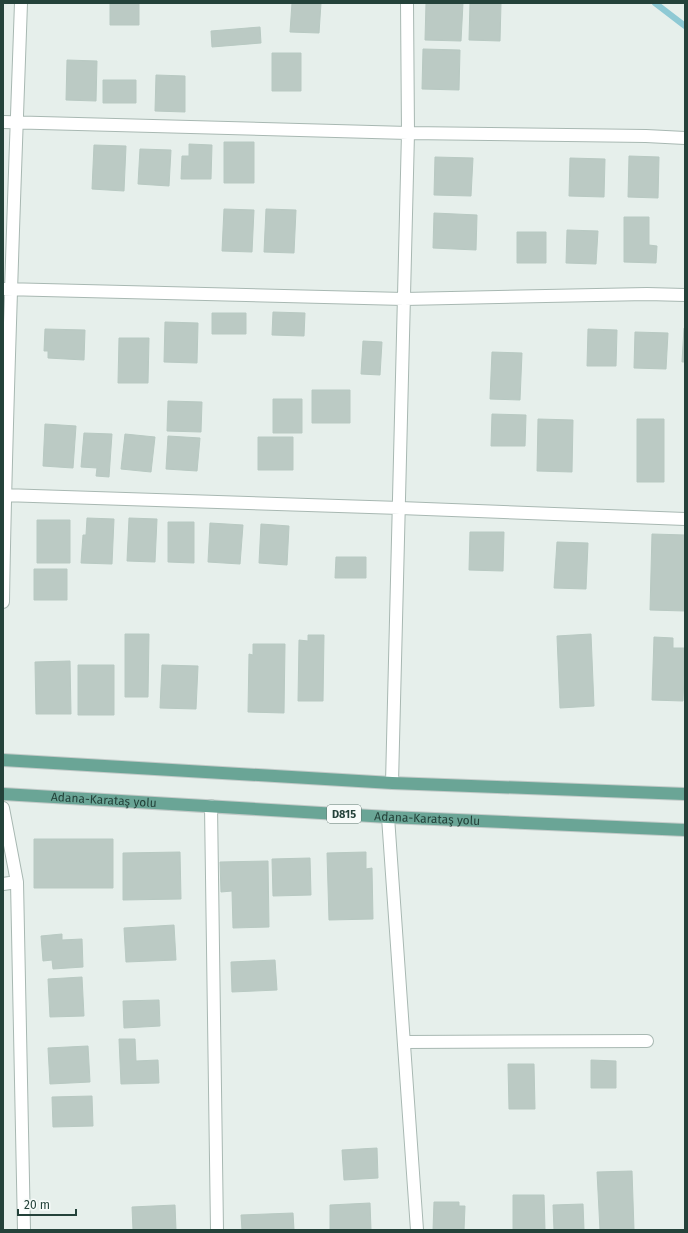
<svg xmlns="http://www.w3.org/2000/svg" width="688" height="1233" font-family="'Fira Sans',sans-serif">
	<style>
		.lines { fill: none; stroke-linecap: round; stroke-linejoin: round }
		.stream { stroke: #8ec9d4; stroke-width: 6 }
		.building { fill: #bbcac4; stroke: #b8c9c2 }
		.street-casing { stroke: #a8b8b2; stroke-width: 14 }
		.primary-casing { stroke: #c2cac8; stroke-width: 14 }
		.street { stroke: #fff; stroke-width: 12 }
		.primary { stroke: #6aa596; stroke-width: 12 }
		.labels { text-anchor: middle; dominant-baseline: central; stroke-width: 3.5; stroke-linejoin: round; paint-order: stroke }
		.shield { fill: #f7fbf9; stroke: #637a73; stroke-width: 1 }
		.shield-label { font-size: 11px; font-weight: bold; fill: #24423a }
		.street-label { font-size: 12px; fill: #24423a; stroke: #f7fbf9 }
	</style>
	<rect width="100%" height="100%" fill="#e6efeb"/>
	<g class="lines">
		<path class="stream" d="M655,3L685,26"/>
	</g>
	<path class="building" d="M110,3H139V25H110Z
		M292,3H321L319,33L290,32Z
		M426,3H463L461,41L425,40Z
		M470,3H501L500,41L469,40Z
		M260,27L261,43L212,47L211,31Z
		M423,49L460,50L459,90L422,89Z
		M272,53H301V91H272Z
		M67,60L97,61L96,101L66,100Z
		M156,75L185,76V112L155,111Z
		M103,80H136V103H103Z
		M224,142H254V183H224Z
		M189,144L212,145L211,179H181L182,156H189Z
		M94,145L126,146L124,191L92,189Z
		M140,149L171,150L169,186L138,184Z
		M629,156L659,157L658,198L628,197Z
		M435,157L473,158L471,196L434,195Z
		M570,158L605,159L604,197L569,196Z
		M224,209L254,210L252,252L222,251Z
		M266,209L296,210L294,253L264,252Z
		M434,213L477,215L476,250L433,248Z
		M624,217H649V245L657,246L656,263L624,262Z
		M567,230L598,231L596,264L566,263Z
		M517,232H546V263H517Z
		M273,312L305,313L304,336L272,335Z
		M212,313H246V334H212Z
		M165,322L198,323L197,363L164,362Z
		M684,328H685V362H682Z
		M45,329L85,330L84,360L48,358V351H44Z
		M588,329L617,330L616,366H587Z
		M635,332L668,333L666,369L634,368Z
		M119,338H149L148,383H118Z
		M363,341L382,342L380,375L361,374Z
		M492,352L522,353L520,400L490,399Z
		M312,390H350V423H312Z
		M273,399H302V433H273Z
		M168,401L202,402L201,432L167,431Z
		M492,414L526,415L525,446H491Z
		M538,419L573,420L572,472L537,471Z
		M637,419H664V482H637Z
		M45,424L76,426L73,468L43,466Z
		M84,433L112,434L109,477L96,476L97,468L81,467Z
		M125,434L155,437L151,472L121,469Z
		M168,436L200,438L197,471L166,469Z
		M258,437H293V470H258Z
		M87,518L114,519L112,564L81,563L83,535H86Z
		M129,518L157,519L155,562L127,561Z
		M37,520H70V563H37Z
		M168,522H194V563L168,562Z
		M210,523L243,525L240,564L208,562Z
		M261,524L289,526L287,565L259,563Z
		M470,532H504L503,571L469,570Z
		M652,534L685,535V611L650,610Z
		M557,542L588,543L586,589L554,588Z
		M336,557H366V578H335Z
		M34,569H67V600H34Z
		M125,634H149L148,697H125Z
		M591,634L594,706L560,708L557,636Z
		M308,635H324L323,701H298L299,640L308,641Z
		M654,637L673,638V648H685L683,701L652,700Z
		M253,644H285L284,713L248,712L249,654L253,655Z
		M70,661L71,714H36L35,662Z
		M78,665H114V715H78Z
		M162,665L198,666L196,709L160,708Z
		M34,839H113V888H34Z
		M180,852L181,899L123,900V853Z
		M366,852V869L372,868L373,919L329,920L327,853Z
		M310,858L311,895L273,896L272,859Z
		M268,861L269,927L233,928L232,891L221,892L220,862Z
		M174,925L176,960L126,962L124,928Z
		M62,934V940L82,939L83,967L53,969L52,960L43,961L41,936Z
		M275,960L277,990L232,992L231,962Z
		M82,977L84,1016L50,1017L48,979Z
		M159,1000L160,1026L124,1028L123,1001Z
		M119,1039H135L136,1061L158,1060L159,1083L121,1084Z
		M88,1046L90,1082L50,1084L48,1048Z
		M591,1060L616,1061V1088H591Z
		M508,1064H534L535,1109H509Z
		M92,1096L93,1126L53,1127L52,1097Z
		M377,1148L378,1178L344,1180L342,1150Z
		M632,1171L634,1230H600L597,1172Z
		M513,1195H544L545,1230H513Z
		M434,1202H459V1206H465L464,1230H433Z
		M370,1203L371,1230H330V1205Z
		M583,1204L584,1230H554L553,1205Z
		M175,1205L176,1230H133L132,1207Z
		M293,1213L294,1230H242L241,1215Z"/>
	<g class="lines">
		<defs>
			<path id="street" d="M3,122L408,133L646,136L685,138
				M3,289L404,299L647,294L685,295
				M3,495L400,508L685,519
				M3,602C6,402 14,203 21,3
				M392,783L408,133L407,3
				M211,806L217,1230
				M3,808L17,882L3,884
				M388,817L417,1230
				M17,882L24,1230
				M404,1042L647,1041"/>
			<g id="primary">
				<path d="M3,760L392,783L685,794"/>
				<path id="s1" d="M3,794L388,817L685,830"/>
			</g>
		</defs>
		<use href="#street" class="street-casing"/>
		<use href="#primary" class="primary-casing"/>
		<use href="#street" class="street"/>
		<use href="#primary" class="primary"/>
	</g>
	<g class="labels">
		<rect class="shield" x="327" y="805" width="34" height="18" rx="3"/>
		<g class="shield-label">
			<text x="344" y="814">D815</text>
		</g>
		<g class="street-label">
			<text stroke="none"><textPath href="#s1" startOffset="101">Adana-Karataş yolu</textPath></text>
			<text stroke="none"><textPath href="#s1" startOffset="425">Adana-Karataş yolu</textPath></text>
		</g>
	</g>
	<rect width="688" height="1233" fill="none" stroke="#24423a" stroke-width="8"/>
	<path d="M18 1209v6h58v-6" fill="none" stroke="#24423a" stroke-width="2"/>
	<text x="24" y="1209" font-size="12" fill="#24423a" stroke="#f7fbf9" stroke-width="3" paint-order="stroke">20 m</text>
</svg>
